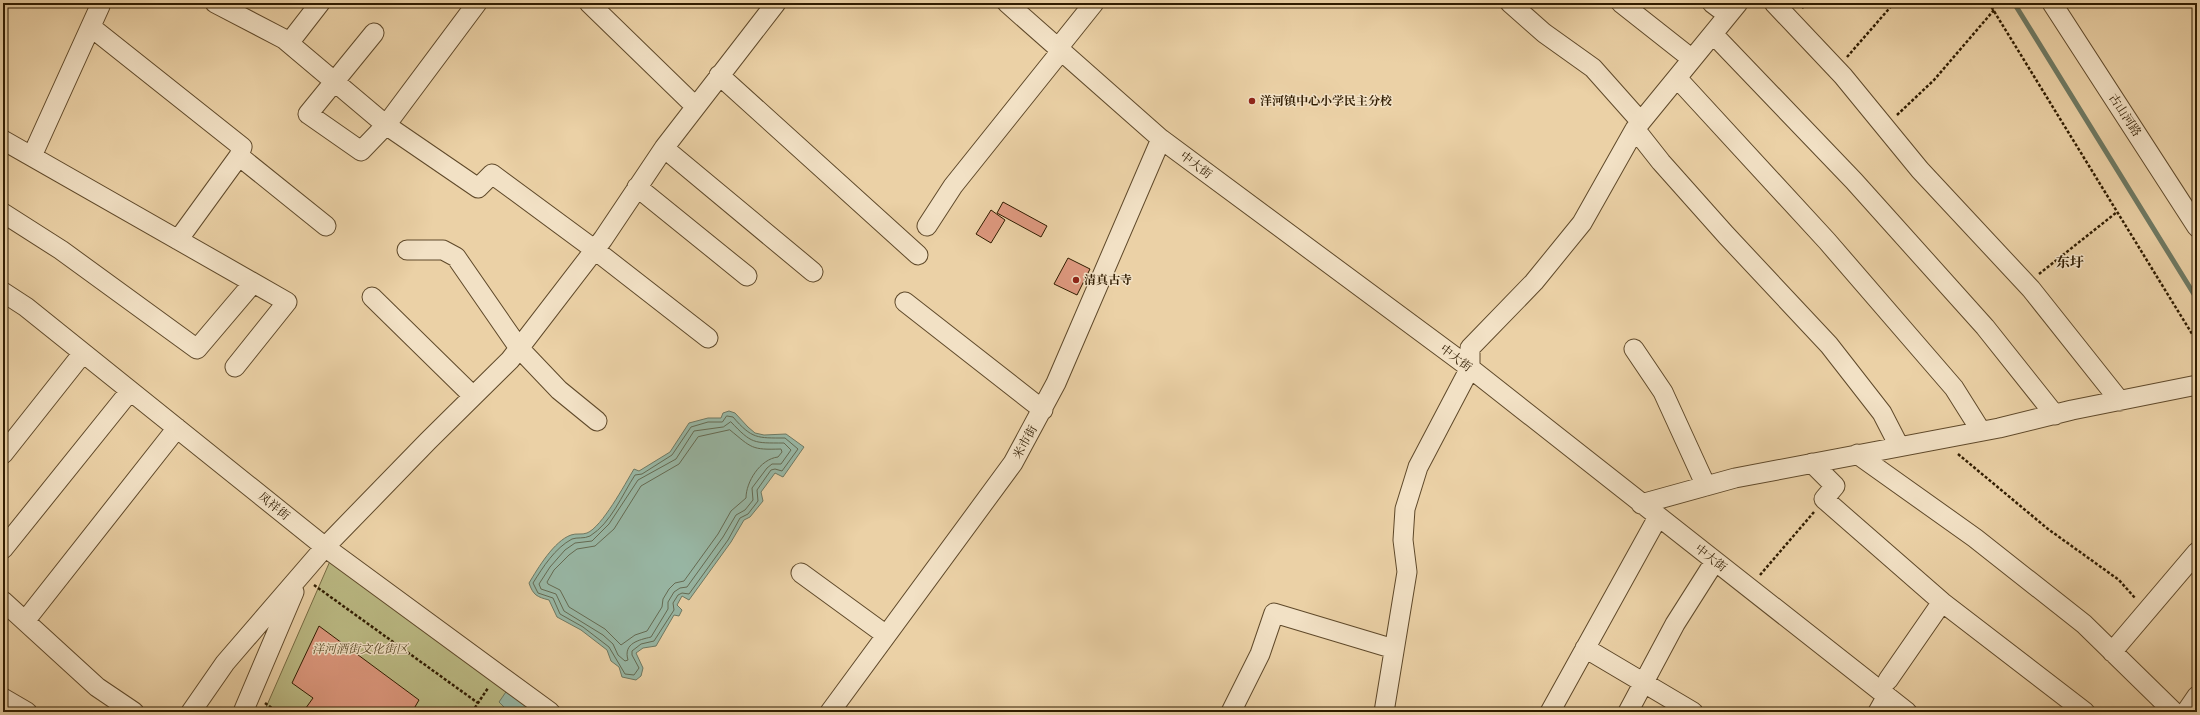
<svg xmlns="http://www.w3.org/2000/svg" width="2200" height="715" font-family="'IM FELL French Canon','Noto Serif SC',serif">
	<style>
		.green { fill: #bbba84; stroke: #766b42 }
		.water { fill: #98b7a5; stroke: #6e7963 }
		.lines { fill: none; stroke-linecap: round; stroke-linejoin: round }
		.shore { stroke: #646a52; stroke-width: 1 }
		.stream { stroke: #6e7963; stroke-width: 5 }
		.building { fill: #dd987e; stroke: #301c00 }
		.minor-casing { stroke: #5f492a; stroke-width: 21 }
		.path { stroke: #301c00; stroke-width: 2.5; stroke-dasharray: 3 2; stroke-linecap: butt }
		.minor { stroke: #f2e1c5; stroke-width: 19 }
		.poi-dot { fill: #8f2418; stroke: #f2e1c5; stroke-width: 1.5 }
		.labels { text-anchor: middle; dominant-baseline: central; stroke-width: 3; stroke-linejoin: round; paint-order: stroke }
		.poi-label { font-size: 12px; font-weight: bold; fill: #301c00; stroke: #f2e1c5; text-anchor: start }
		.street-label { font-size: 12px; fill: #301c00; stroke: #f2e1c5 }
		.park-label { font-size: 12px; font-style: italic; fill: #5a4b28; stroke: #f2e1c5 }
		.quarter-label { font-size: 14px; font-weight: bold; fill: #301c00; stroke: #f2e1c5 }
	</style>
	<rect width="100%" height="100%" fill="#ebd1a6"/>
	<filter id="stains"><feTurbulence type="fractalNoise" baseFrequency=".005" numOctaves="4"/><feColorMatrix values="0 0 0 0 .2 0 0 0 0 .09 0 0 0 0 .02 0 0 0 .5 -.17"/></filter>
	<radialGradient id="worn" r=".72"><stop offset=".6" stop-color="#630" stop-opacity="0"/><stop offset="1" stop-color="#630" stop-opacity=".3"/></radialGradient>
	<path class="green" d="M334,552L550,712H264Z"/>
	<path class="water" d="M729,411L735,413L748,427L755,433L764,435L786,434L804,447L783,477L775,473L761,492L763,501L750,517L744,520L731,542L689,600L682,596L677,605L682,610L679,616L674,615L656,646L643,648L636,653L643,668L641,676L636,680L622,677L619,667L611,661L607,650L581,630L557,617L549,600C537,597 533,595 529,583C538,568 554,541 571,535C576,533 582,535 587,533C602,527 625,484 634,469L639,471L670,452L689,423L708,418H721L723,413Z
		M510,686L536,704L530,712H506L507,710L499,702Z"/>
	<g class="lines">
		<path class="shore" d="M727,416L733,417C752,439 757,438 785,438L798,449L782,471L775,469L771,470L757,490L758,501L748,514L740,518L728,540L689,594L682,593L678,595L673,603L674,610L654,641L641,644L632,651V655L639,668L634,675L625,674L609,647L583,627L560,614L553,598L538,593L533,583C543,567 555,548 572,539C577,537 584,539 590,536C611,523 622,495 635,475L642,474L672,455L691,427L708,422H722Z
			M731,422C752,444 753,443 784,443L791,450L781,464H772L767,468L752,488L753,500L745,510L736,515L723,537L687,587L680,588L674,592L668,602V609L651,637C639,640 623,643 628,660L625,661L618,655L613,644L603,635L564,611L556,594L541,589L539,584L550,567L565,550L575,543L592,541L609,524L638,480L676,459L694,431L723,427Z
			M730,430C752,448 751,450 781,449L782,452L778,457C760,459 746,482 746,498L731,511L718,534L684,581L675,583L669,589L663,599L662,607L647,631L635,635L621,645L605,629L569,607L560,590L548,584L547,582L554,570L569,555L577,549L595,546L614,529L641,486L679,464L698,437Z"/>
		<path class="stream" d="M2014,3L2197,299"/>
	</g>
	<path class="building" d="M1003,202L1047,226L1041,237L997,213Z
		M991,210L1005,220L991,243L976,234Z
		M1068,258L1090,269L1077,295L1054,284Z
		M319,626L419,700L412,712H303L313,698L292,683Z"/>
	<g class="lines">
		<defs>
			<path id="minor" d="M215,3L284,39L386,125L478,188L492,174L595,250L708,338
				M589,3L695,106
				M1007,3L1161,139L1470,368L1907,712
				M1510,3L1544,33L1593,68L1641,122
				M1621,3L1692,59
				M1712,3L1728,15
				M1774,3L1843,76L1920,170L2031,289L2120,401
				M2052,3L2197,227
				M91,27L242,147L239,156L178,240
				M374,33L308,114L361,151L386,125L477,3
				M1713,34L1854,181L1985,327L2055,415
				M289,43L320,3
				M1058,48L1094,3
				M719,75L918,255
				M1677,78L1827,241L1954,388L1981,431
				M1635,129L1661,162L1726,235L1829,345L1882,413L1899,446
				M3,140L287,302L235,367
				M664,148L813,272
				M32,156L100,6
				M239,156L326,226
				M637,187L747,276
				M3,213L61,250L197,349L253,283
				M927,226L953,186L1061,51
				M407,250H443L456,257L519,348L559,390L597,421
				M3,292L26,307L325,547L550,712
				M372,297L473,396
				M905,302L1043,410
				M1634,349L1663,392L1706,486
				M3,454L83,353
				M1857,454L1975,538L2084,624L2174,712
				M1812,463L1835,486L1824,499L1942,602L2085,712
				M1641,504L1735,478L1999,428L2072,410L2197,385
				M3,549L130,391
				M801,573L886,635
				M3,601L97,687L134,712
				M25,621L177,428
				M1585,648L1693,712
				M2112,652L2197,552
				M1888,680L1942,602
				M3,698L27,712
				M191,712L225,663L325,547L428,441L510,360L603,239L664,148L776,3
				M243,712L294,592
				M830,712L1013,463L1056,383L1161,139
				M1231,712L1260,654L1274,613L1394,649
				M1384,712L1407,572L1403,540L1405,509L1418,467L1470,368V348L1534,282L1582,223L1635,129L1738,3
				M1550,712L1658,517
				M1628,712L1675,624L1715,561
				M1878,712L1887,696
				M2186,712L2197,696"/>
		</defs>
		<use href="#minor" class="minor-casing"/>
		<path class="path" d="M1989,3L2197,342
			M1802,8L1807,3
			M1847,57L1894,3
			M1897,115L1934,80L1994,10
			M2039,274L2117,212
			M1958,454L2048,529L2119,580L2135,598
			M1760,575L1814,512
			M314,585L478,703
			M265,703L277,712
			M1923,708L1929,712
			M472,712L488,688"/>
		<use href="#minor" class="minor"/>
	</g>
	<g class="poi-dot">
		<circle cx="1252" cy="101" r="4"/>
		<circle cx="1076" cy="280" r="4"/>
	</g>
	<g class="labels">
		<g class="poi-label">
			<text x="1260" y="101">洋河镇中心小学民主分校</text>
			<text x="1084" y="280">清真古寺</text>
		</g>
		<g class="street-label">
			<text transform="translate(2125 115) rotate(57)">古山河路</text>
			<text transform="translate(1196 165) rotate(37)">中大街</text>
			<text transform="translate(1456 358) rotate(37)">中大街</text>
			<text transform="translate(1025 442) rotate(-61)">米市街</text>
			<text transform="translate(274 506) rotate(39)">凤祥街</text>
			<text transform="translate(1711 558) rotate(38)">中大街</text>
		</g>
		<g class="park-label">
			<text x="360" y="649">洋河酒街文化街区</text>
		</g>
		<g class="quarter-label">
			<text x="2070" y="262">东圩</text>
		</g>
	</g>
	<rect width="2200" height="715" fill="none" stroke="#ebd1a6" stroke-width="16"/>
	<rect x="4" y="4" width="2192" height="707" fill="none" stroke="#301c00" stroke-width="2"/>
	<rect x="8" y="8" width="2184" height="699" fill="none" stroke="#301c00"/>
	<rect width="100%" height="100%" filter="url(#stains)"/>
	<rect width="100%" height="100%" fill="url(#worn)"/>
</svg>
